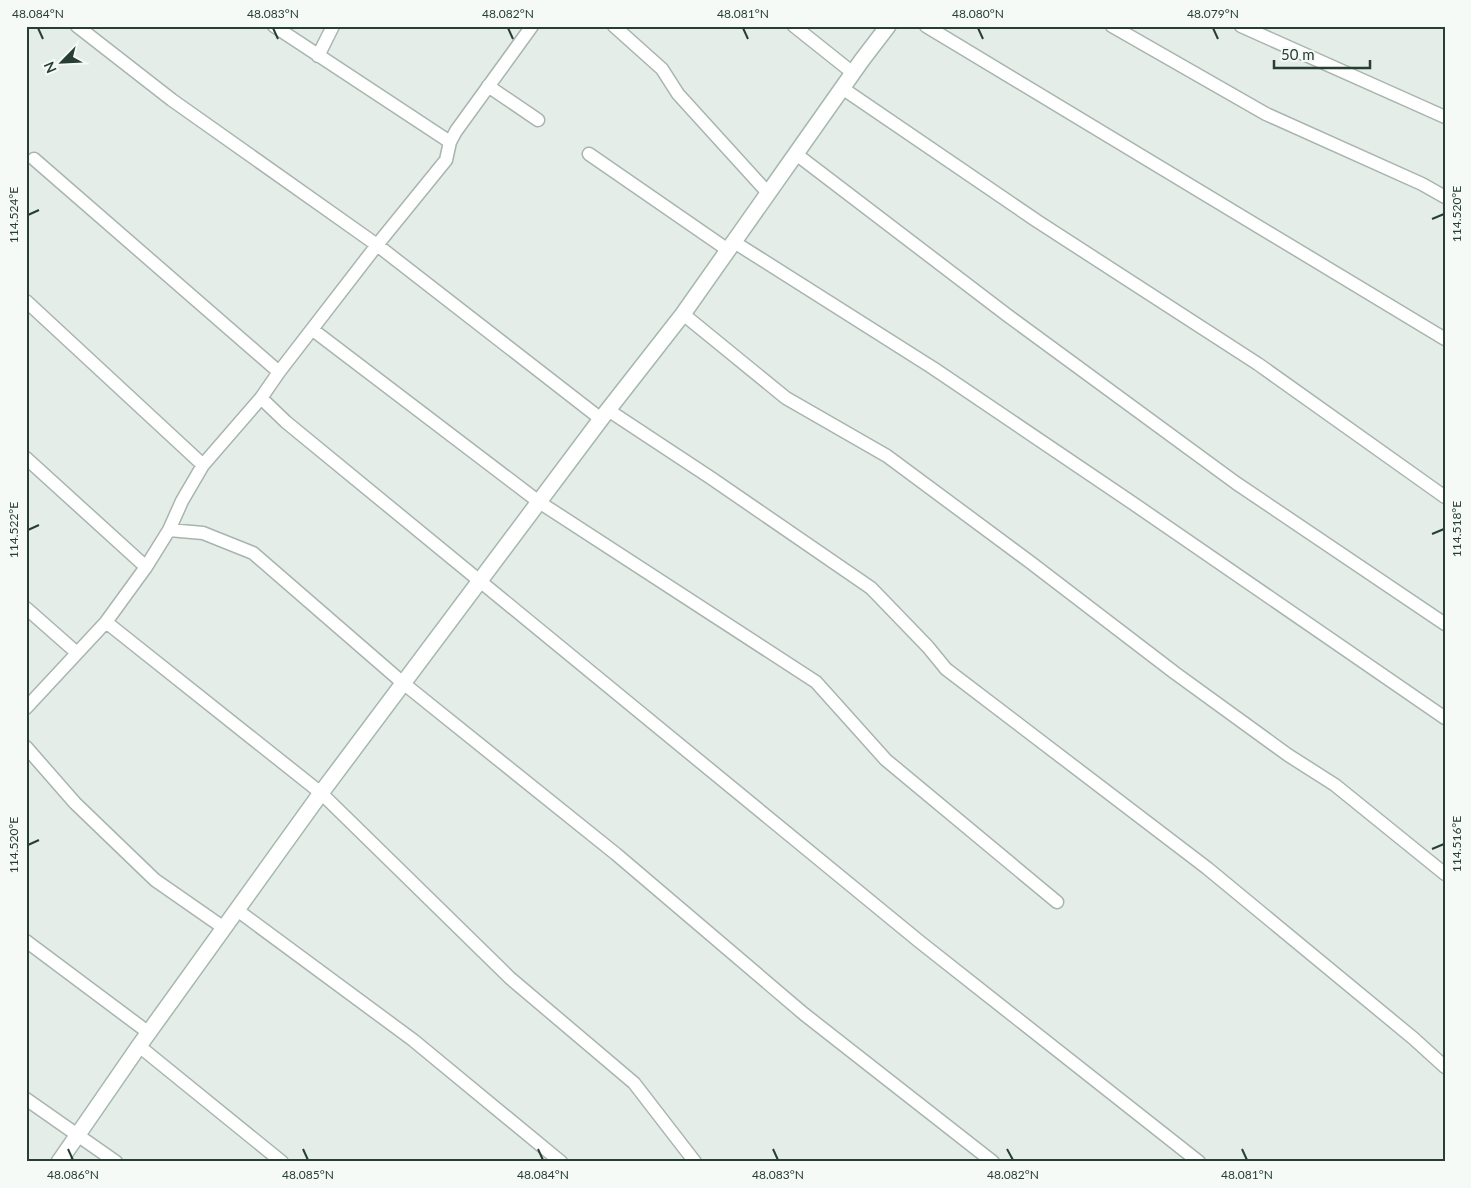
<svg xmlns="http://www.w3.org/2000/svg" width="1471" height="1188" font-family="Lato,sans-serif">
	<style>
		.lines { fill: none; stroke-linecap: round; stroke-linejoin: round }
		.street-casing { stroke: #a8b5ae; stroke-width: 15 }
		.secondary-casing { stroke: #a5b8ae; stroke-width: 18 }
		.street { stroke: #fff; stroke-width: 12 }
		.secondary { stroke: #fff; stroke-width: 15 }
		.ticks { fill: none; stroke: #263e33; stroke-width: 2 }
		.neatline { fill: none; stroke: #263e33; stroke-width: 2 }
		.ticks-label { font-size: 12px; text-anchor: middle; fill: #263e33 }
	</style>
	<rect width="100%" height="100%" fill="#e5ede8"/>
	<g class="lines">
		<defs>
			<path id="street" d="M77,26L172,100L377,245L601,419
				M274,26L450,142
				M614,26L662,69L678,94L768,193
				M794,26L853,73
				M926,26L1445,339
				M1112,26L1266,114L1422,184L1445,197
				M1241,26L1445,117
				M318,56L333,26
				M488,86L538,120
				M842,88L1037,221L1258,364L1445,497
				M589,154L728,250
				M796,154L1007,315L1236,483L1445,624
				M34,159L279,372
				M734,242L933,368L1134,504L1445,718
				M26,301L203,465
				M683,314L786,398L887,456L1030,562L1175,673L1288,755L1335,785L1445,874
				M313,330L539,502L816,682L886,760L1057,902
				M261,398L286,422L920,942L1199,1162
				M608,410L711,478L871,588L928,647L946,669L1207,868L1413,1038L1445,1067
				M26,458L146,567
				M169,530L203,533L253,553L403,683L616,854L804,1014L993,1162
				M26,608L77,653
				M106,622L321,793L510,978L634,1083L695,1162
				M26,708L106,622L146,567L169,530L182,501L203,465L261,398L279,372L377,245L446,160L450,142L456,131L532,26
				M26,747L75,803L155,880L224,928
				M237,910L413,1040L561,1162
				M26,941L149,1033
				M139,1046L282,1162
				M26,1099L116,1162"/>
			<path id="secondary" d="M59,1162L139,1046L321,793L601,419L683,314L862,60L888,26"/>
		</defs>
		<use href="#street" class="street-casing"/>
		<use href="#secondary" class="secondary-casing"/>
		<use href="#street" class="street"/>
		<use href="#secondary" class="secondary"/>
	</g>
	<path class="ticks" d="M38,28L43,39M273,28L278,39M508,28L513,39M743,28L748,39M978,28L983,39M1213,28L1218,39M28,215L39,210M1432,219L1444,214M28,530L39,525M1432,534L1444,529M28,845L39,840M1432,849L1444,844M68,1149L73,1160M303,1149L308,1160M538,1149L543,1160M773,1149L778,1160M1007,1149L1013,1160M1242,1149L1247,1160"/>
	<rect width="1471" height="1188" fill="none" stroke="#f6faf7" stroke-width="55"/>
	<g transform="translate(62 62) rotate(246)" stroke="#f6faf7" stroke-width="4" paint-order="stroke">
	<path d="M0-4L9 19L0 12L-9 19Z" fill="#263e33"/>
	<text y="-8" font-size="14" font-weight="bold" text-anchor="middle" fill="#263e33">N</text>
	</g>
	<path d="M1274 60v8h96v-8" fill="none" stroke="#263e33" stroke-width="2.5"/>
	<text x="1281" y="60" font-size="15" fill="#263e33" stroke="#f6faf7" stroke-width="4" paint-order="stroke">50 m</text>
	<rect x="28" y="28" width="1416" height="1132" class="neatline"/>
	<g class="ticks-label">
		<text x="38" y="18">48.084°N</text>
		<text x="273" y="18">48.083°N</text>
		<text x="508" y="18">48.082°N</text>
		<text x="743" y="18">48.081°N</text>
		<text x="978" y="18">48.080°N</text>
		<text x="1213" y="18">48.079°N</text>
		<text transform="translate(1457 214) rotate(-90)" y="4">114.520°E</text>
		<text transform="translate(14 215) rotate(-90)" y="4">114.524°E</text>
		<text transform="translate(1457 529) rotate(-90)" y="4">114.518°E</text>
		<text transform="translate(14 530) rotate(-90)" y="4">114.522°E</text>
		<text transform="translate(1457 844) rotate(-90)" y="4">114.516°E</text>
		<text transform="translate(14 845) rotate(-90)" y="4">114.520°E</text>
		<text x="73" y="1179">48.086°N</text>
		<text x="308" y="1179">48.085°N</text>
		<text x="543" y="1179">48.084°N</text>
		<text x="778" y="1179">48.083°N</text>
		<text x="1013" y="1179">48.082°N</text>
		<text x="1247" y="1179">48.081°N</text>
	</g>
</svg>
